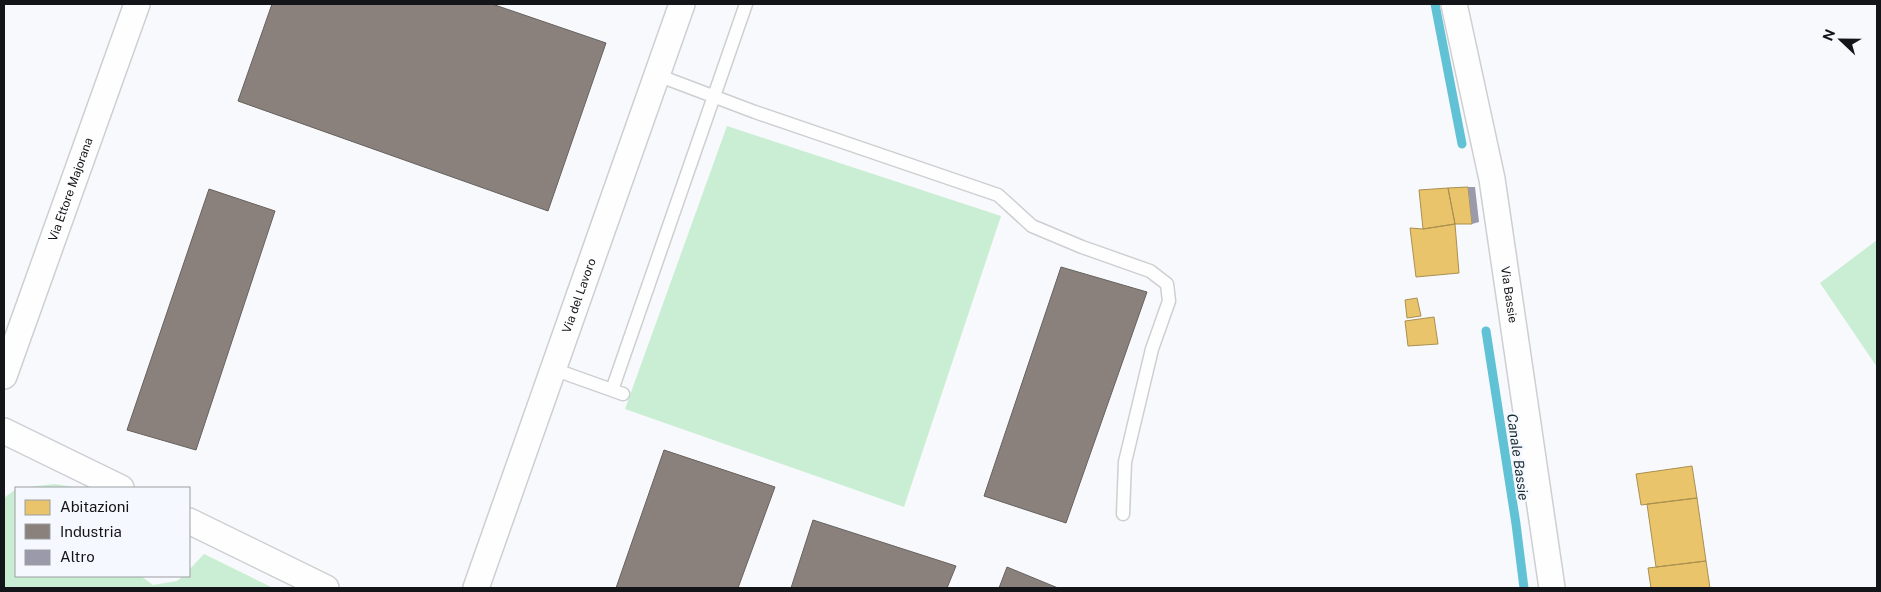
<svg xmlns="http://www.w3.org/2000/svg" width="1881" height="592" font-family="'Public Sans',sans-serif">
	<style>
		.green { fill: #caeed3 }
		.homes { fill: #e9c46a; stroke: #a99051 }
		.industry { fill: #8a817c; stroke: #66615e }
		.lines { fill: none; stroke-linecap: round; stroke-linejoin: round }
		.stream { stroke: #62c2d5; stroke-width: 9 }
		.building { fill: #9b9aaa }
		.service-casing { stroke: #cdcfd1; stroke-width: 15 }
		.minor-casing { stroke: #cdcfd1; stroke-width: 28 }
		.service { stroke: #fefeff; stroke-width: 12 }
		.minor { stroke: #fefeff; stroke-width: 25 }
		.labels { text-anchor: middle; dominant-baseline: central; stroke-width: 5; stroke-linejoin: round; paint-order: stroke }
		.street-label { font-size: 12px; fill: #131518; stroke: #f5f8fe }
		.water-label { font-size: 14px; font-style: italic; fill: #192e33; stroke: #f5f8fe }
	</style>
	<rect width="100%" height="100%" fill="#f7f9fc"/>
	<path class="green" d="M727,126L1001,216L904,507L625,409Z
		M1877,240V367L1820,283Z
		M55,484L79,488H19Z
		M16,489V576H141L153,585L177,581L183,576H189V570L204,554L273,588H4V498Z"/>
	<path class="homes" d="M1468,187L1472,224H1455L1448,188Z
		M1448,188L1455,224L1423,229L1419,190Z
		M1455,224L1459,273L1416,277L1410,228L1423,229Z
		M1417,298L1421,316L1407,318L1405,300Z
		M1434,317L1438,344L1408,346L1405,321Z
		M1692,466L1697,498L1641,505L1636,474Z
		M1697,498L1706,561L1656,567L1647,504Z
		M1706,561L1710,588H1651L1648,568Z"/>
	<path class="industry" d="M272,4H492L606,43L548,211L238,101Z
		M209,189L275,211L196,450L127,430Z
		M1061,267L1147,292L1066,523L984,496Z
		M664,450L775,487L738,588H616Z
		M813,520L956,566L947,588H791Z
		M1007,567L1058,588H999Z"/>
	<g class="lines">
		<path class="stream" d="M1435,4L1462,144
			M1486,331L1516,524L1524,588"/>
	</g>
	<path class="building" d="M1468,187H1475L1479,222L1472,224Z"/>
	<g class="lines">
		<defs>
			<path id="service" d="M657,75L755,112L998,195L1032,226L1082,247L1150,271L1167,284L1169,301L1152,349L1125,462L1123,514
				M553,369L623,394
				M612,390L746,4"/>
			<g id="minor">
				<path id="s1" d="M1454,4L1492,179L1552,588"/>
				<path id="s2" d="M4,376L137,4"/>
				<path d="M4,431L121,488"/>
				<path d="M189,521L326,588"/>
				<path id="s3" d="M476,588L682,4"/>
			</g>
		</defs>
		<use href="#service" class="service-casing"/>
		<use href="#minor" class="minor-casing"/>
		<use href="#service" class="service"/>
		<use href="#minor" class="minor"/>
	</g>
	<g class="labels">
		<g class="street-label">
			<text stroke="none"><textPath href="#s2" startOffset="198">Via Ettore Majorana</textPath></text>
			<text stroke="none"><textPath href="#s1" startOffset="296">Via Bassie</textPath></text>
			<text stroke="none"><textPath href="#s3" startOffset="310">Via del Lavoro</textPath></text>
		</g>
		<g class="water-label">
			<text transform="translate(1518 457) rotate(82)">Canale Bassie</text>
		</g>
	</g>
	<rect width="1881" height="592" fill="none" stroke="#131518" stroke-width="10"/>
	<rect x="15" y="487" width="175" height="90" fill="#f5f8fe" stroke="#9b9da2"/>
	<rect x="25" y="500" width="25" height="15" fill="#e9c46a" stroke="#9b9da2"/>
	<text x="60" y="512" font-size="15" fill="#131518">Abitazioni</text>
	<rect x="25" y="524" width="25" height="15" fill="#8a817c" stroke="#9b9da2"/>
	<text x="60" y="537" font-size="15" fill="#131518">Industria</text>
	<rect x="25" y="550" width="25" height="15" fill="#9b9aaa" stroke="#9b9da2"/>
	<text x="60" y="562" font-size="15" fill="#131518">Altro</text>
	<g transform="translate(1841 40) rotate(292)" stroke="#f5f8fe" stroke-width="4" paint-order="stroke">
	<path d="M0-4L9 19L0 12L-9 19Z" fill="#131518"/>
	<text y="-8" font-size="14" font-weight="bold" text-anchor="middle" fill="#131518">N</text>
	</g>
</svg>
